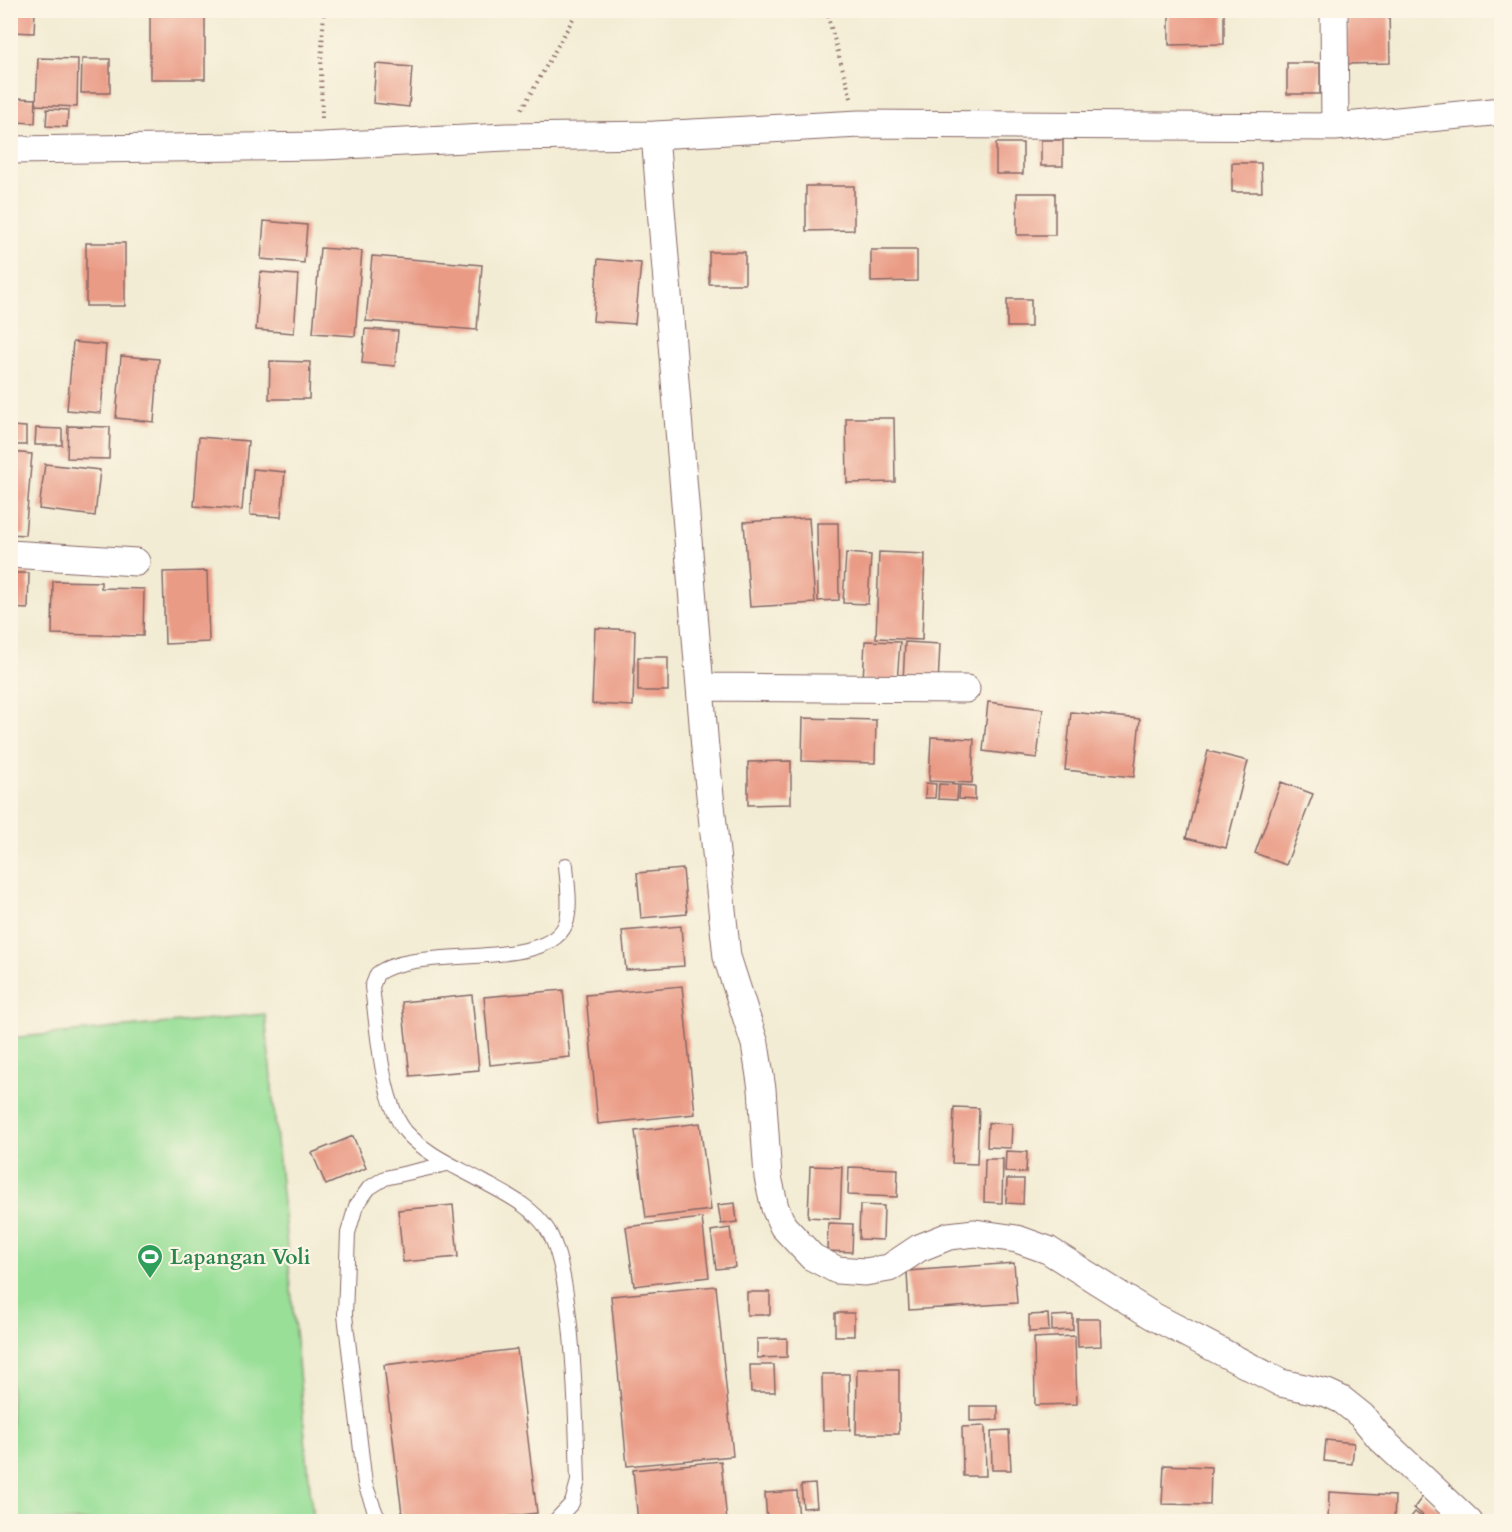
<svg xmlns="http://www.w3.org/2000/svg" width="1512" height="1532" font-family="Cardo,serif">
	<style>
		.green { fill: #99df98; stroke: #727f62; stroke-width: 1.5 }
		.building { fill: #ea9b86 }
		.lines { fill: none; stroke-linecap: round; stroke-linejoin: round }
		.service-casing { stroke: #856766; stroke-width: 16 }
		.minor-casing { stroke: #856766; stroke-width: 29 }
		.path { stroke: #856766; stroke-width: 4; stroke-dasharray: 1.5 4.5; stroke-linecap: butt }
		.service { stroke: #fff; stroke-width: 14 }
		.minor { stroke: #fff; stroke-width: 27 }
		.labels { text-anchor: middle; dominant-baseline: central; stroke-width: 4.5; stroke-linejoin: round; paint-order: stroke }
		.leisure-label { font-size: 21px; font-weight: bold; fill: #27864d; stroke: #fcf5e5; text-anchor: start }
	</style>
	<rect width="100%" height="100%" fill="#fcf5e5"/>
	<filter id="ink" filterUnits="userSpaceOnUse"><feTurbulence type="fractalNoise" baseFrequency=".0167" numOctaves="2"/><feDisplacementMap in="SourceGraphic" scale="12" xChannelSelector="R" yChannelSelector="G"/><feConvolveMatrix kernelMatrix="1 2 1 2 8 2 1 2 1" color-interpolation-filters="sRGB"/></filter>
	<filter id="wash" filterUnits="userSpaceOnUse"><feTurbulence type="fractalNoise" baseFrequency=".008" numOctaves="4" result="noise"/><feDisplacementMap in="SourceGraphic" scale="24" xChannelSelector="R" yChannelSelector="G"/><feGaussianBlur stdDeviation="1.35" result="paint"/><feColorMatrix in="noise" values="0 0 0 0 0 0 0 0 0 0 0 0 0 0 0 0 0 1.4 0 .05"/><feComposite in="paint" operator="in"/></filter>
	<g filter="url(#wash)">
		<rect width="100%" height="100%" fill="#f3ecd4"/>
		<path class="green" d="M265,1014L313,1521H11V1038Z"/>
		<g id="blocks">
			<path class="building" d="M10,10H35L34,33L10,32Z
				M150,10H205V79H150Z
				M1346,10H1389L1390,63L1346,64Z
				M1224,11V44L1169,45V12Z
				M38,58L78,59L77,107L36,105Z
				M82,59H110V93H81Z
				M1287,63H1320V94H1287Z
				M376,64L412,67L409,107L373,103Z
				M10,65H14L12,102H10Z
				M15,98L36,99L35,123L14,122Z
				M47,109L68,110L67,127L46,126Z
				M1041,140H1063V166H1041Z
				M996,143H1023V174H996Z
				M1232,163H1261L1262,192H1232Z
				M806,186H854V230L806,231Z
				M1017,193H1055V235H1017Z
				M264,221L307,225L304,263L261,259Z
				M86,243H125V306H86Z
				M320,248L362,251L355,336L313,333Z
				M871,250H917V281L871,282Z
				M709,252H745V284H709Z
				M372,256L482,265L477,330L366,321Z
				M598,259L641,263L635,324L593,321Z
				M260,272L298,275L294,333L256,330Z
				M1007,299H1031V327H1007Z
				M365,329L398,331L395,366L362,363Z
				M73,342L106,345L101,413L67,410Z
				M121,356L159,359L154,422L116,418Z
				M270,361L310,362L309,399H269Z
				M846,418H894L895,482L847,483Z
				M10,426L26,427V445H10Z
				M68,426L110,427L109,459L67,458Z
				M36,428L62,429V445H35Z
				M199,437L248,441L242,510L194,506Z
				M10,452L32,454L25,535L10,534Z
				M45,464L100,470L95,516L39,509Z
				M253,469L285,472L281,517L250,515Z
				M809,518L815,603L750,607L744,522Z
				M817,523H838L839,600L818,601Z
				M879,552L925,554L922,640L876,638Z
				M846,553L871,555L868,604L843,603Z
				M207,571L209,642L165,644L163,572Z
				M10,573H29L28,609L10,608Z
				M53,581L101,582V588L144,589L143,636L52,634Z
				M595,628L635,630L633,706L592,704Z
				M865,641L900,642L897,683L863,681Z
				M905,642L940,644L938,684L903,682Z
				M638,657H668V691H638Z
				M988,702L1043,709L1037,758L983,751Z
				M1071,712L1140,719L1134,777L1065,770Z
				M803,718L876,720L875,763L802,761Z
				M931,737L974,739L972,783L929,781Z
				M1208,751L1248,761L1226,848L1186,838Z
				M791,761V804L748,805V762Z
				M1281,782L1313,794L1286,865L1255,853Z
				M926,783L936,784L935,798H925Z
				M939,784L958,785L957,800L938,799Z
				M960,785L975,786V800L959,799Z
				M683,869L687,914L641,918L637,873Z
				M681,926L684,966L626,970L622,931Z
				M682,986L695,1114L598,1124L586,995Z
				M563,990L570,1057L490,1065L484,997Z
				M472,995L479,1070L410,1076L402,1002Z
				M954,1107L979,1108L977,1164L952,1163Z
				M700,1123L711,1210L646,1218L635,1131Z
				M988,1123L1012,1124L1011,1148L987,1147Z
				M353,1136L366,1168L326,1185L312,1153Z
				M1006,1151L1027,1152L1026,1173L1005,1172Z
				M985,1159H1003L1002,1203L984,1202Z
				M810,1166L842,1167L840,1219L808,1217Z
				M849,1167L898,1169L897,1197L848,1195Z
				M1007,1179H1024L1023,1204L1006,1203Z
				M735,1203L737,1222L721,1224L718,1205Z
				M453,1205L458,1257L403,1262L398,1210Z
				M860,1205L884,1206L883,1240L859,1239Z
				M702,1218L709,1277L634,1286L626,1227Z
				M828,1223L853,1224L852,1252L827,1251Z
				M730,1228L735,1267L716,1269L711,1231Z
				M1014,1263L1017,1303L909,1310L907,1271Z
				M716,1286L733,1456L627,1466L611,1296Z
				M747,1292H770V1315H747Z
				M835,1313H854V1336H835Z
				M1048,1314L1049,1331L1029,1332V1315Z
				M1073,1315V1330L1052,1331V1316Z
				M1077,1319H1100L1101,1346L1078,1347Z
				M1075,1336L1077,1404L1035,1405L1034,1338Z
				M787,1338V1357L757,1358V1339Z
				M517,1349L537,1513L467,1522H403L384,1365Z
				M750,1365H774L775,1392H751Z
				M857,1369H899V1434H856Z
				M822,1374H849L850,1430H823Z
				M970,1406H998V1420L970,1421Z
				M985,1426L986,1476H963L962,1427Z
				M1009,1430L1011,1470H992L991,1431Z
				M1326,1440L1354,1443L1352,1464L1324,1461Z
				M721,1461L727,1522H638L633,1470Z
				M1164,1465L1211,1467L1210,1505L1162,1504Z
				M815,1484L817,1507L803,1508L801,1485Z
				M797,1491L799,1522H767L765,1493Z
				M1329,1492L1395,1496L1394,1522H1328Z
				M1423,1496L1443,1512L1436,1522H1431L1414,1508Z
				M1415,1512L1428,1522H1407Z"/>
		</g>
	</g>
	<g filter="url(#ink)">
		<use href="#blocks" fill-opacity="0" stroke="#856766" stroke-width="1.5"/>
		<g class="lines">
			<defs>
				<path id="service" d="M382,1522L376,1514L365,1484L345,1315L348,1233L356,1206L369,1188L385,1178L447,1164
					M554,1522L572,1503L578,1481C576,1427 575,1271 547,1229C532,1206 505,1194 482,1181C455,1166 427,1155 406,1132C381,1103 377,1024 372,987L377,974C417,943 553,974 567,920C571,903 567,882 566,865"/>
				<path id="minor" d="M1334,10L1335,127
					M655,135L705,748L727,957L755,1044L762,1089L768,1177L775,1208L783,1226L812,1257L837,1270L865,1272L889,1268L919,1248L949,1236L975,1233L1017,1239L1048,1250L1153,1316L1281,1383L1327,1393L1342,1400L1362,1416L1380,1438L1469,1522
					M10,150L323,146L506,137L655,135L859,124L1335,127L1502,111
					M10,554L136,562
					M702,687L966,689"/>
			</defs>
			<use href="#service" class="service-casing"/>
			<use href="#minor" class="minor-casing"/>
			<path class="path" d="M826,10L851,98
				M522,109L578,10
				M322,118L321,66L324,10"/>
			<use href="#service" class="service"/>
			<use href="#minor" class="minor"/>
		</g>
	</g>
	<defs>
		<symbol id="stadium-pin" viewBox="-11 -11 22 30"><path d="M0 17L-7.5 6A9.5 9.5 0 1 1 7.5 6Z" fill="#2e9e5b" stroke="#fcf5e5"/><path d="M0-5a6.5 5 0 1 0 0 10a6.5 5 0 1 0 0-10ZM-3.5-1.8h7v3.6h-7Z" fill="#fff"/></symbol>
	</defs>
	<g fill-rule="evenodd">
		<use href="#stadium-pin" x="135" y="1242" width="30" height="40"/>
	</g>
	<g class="labels">
		<g class="leisure-label">
			<text x="170" y="1257">Lapangan Voli</text>
		</g>
	</g>
	<rect width="1512" height="1532" fill="none" stroke="#fcf5e5" stroke-width="36"/>
</svg>
